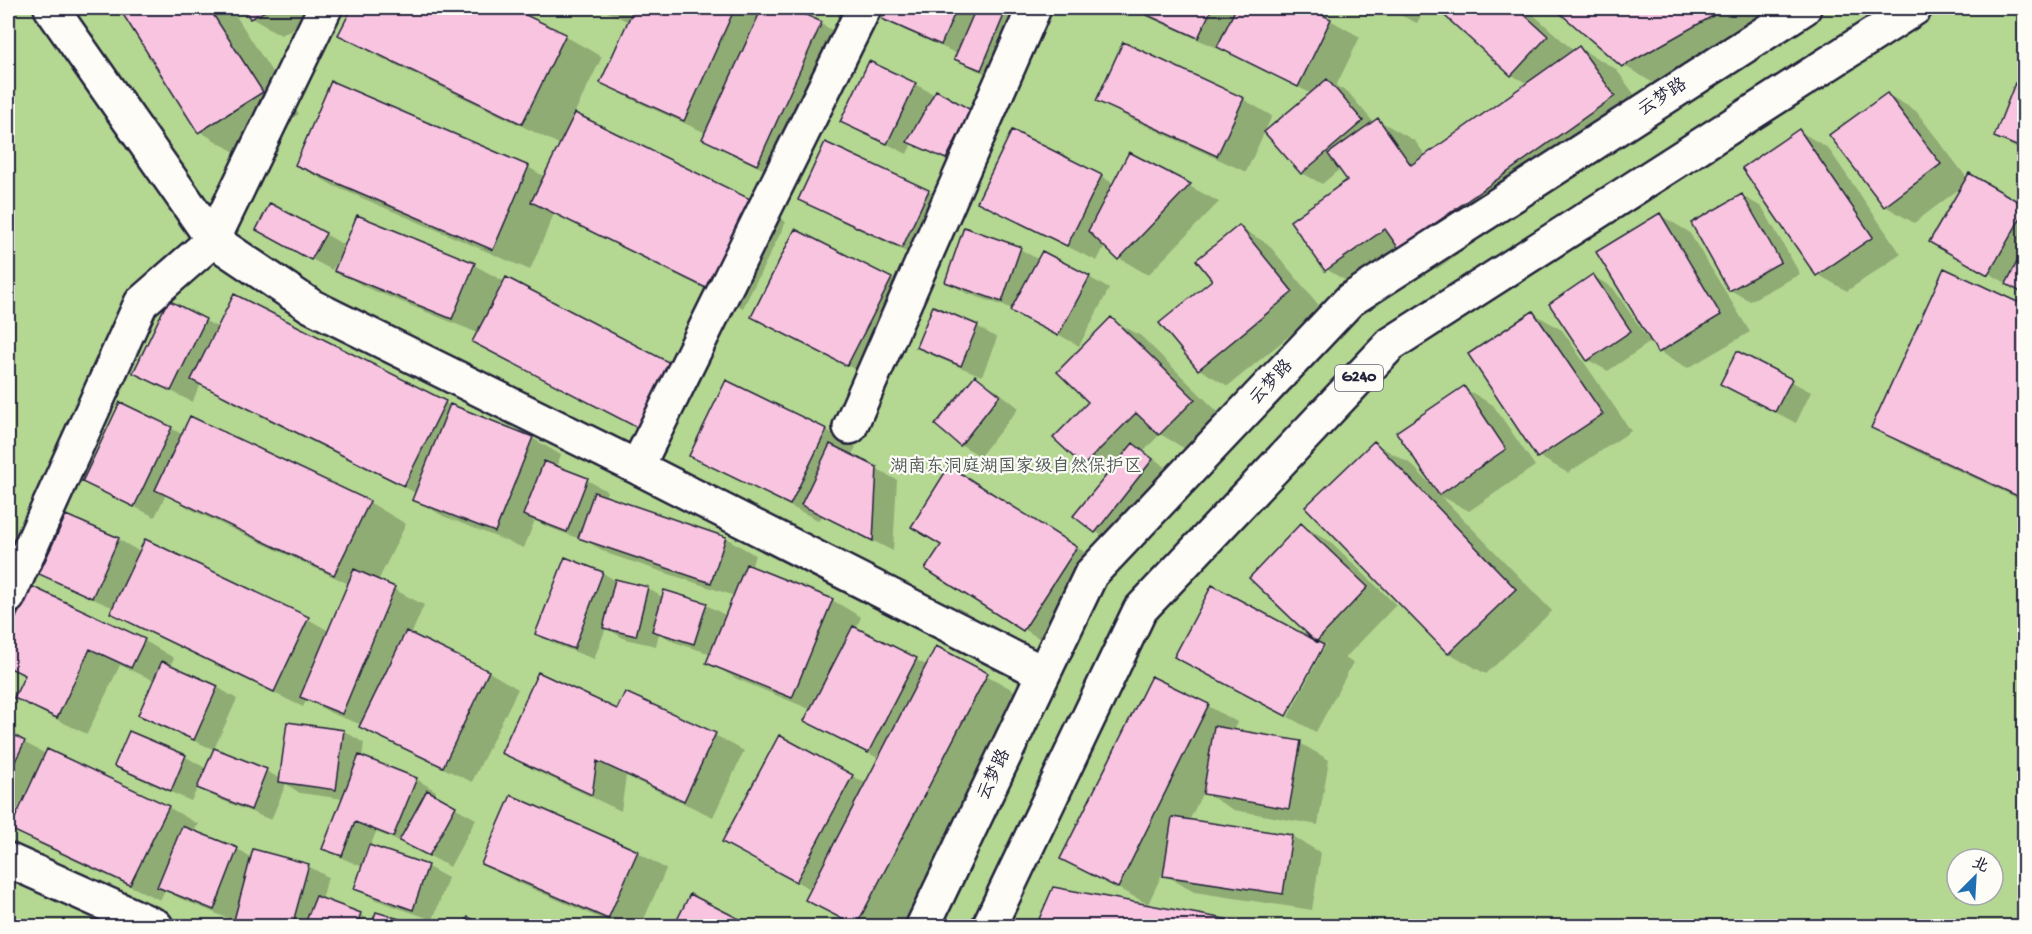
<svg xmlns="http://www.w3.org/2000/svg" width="2032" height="934" font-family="'Gochi Hand','LXGW WenKai TC',sans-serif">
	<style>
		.green { fill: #b4d792; stroke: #6b7c66; stroke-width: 1.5; fill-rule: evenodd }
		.shadow { fill: #0003 }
		.building { fill: #f9c4e0; stroke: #22223b; stroke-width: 1.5 }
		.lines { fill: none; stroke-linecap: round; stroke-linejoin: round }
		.minor-casing { stroke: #22223b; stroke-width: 38 }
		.major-casing { stroke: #22223b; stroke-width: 38 }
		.minor { stroke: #fdfcf7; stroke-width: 33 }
		.major { stroke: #fdfcf7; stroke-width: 33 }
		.labels { text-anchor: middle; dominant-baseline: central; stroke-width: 4.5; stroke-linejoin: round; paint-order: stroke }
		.shield { fill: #fdfcf7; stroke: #646373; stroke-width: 1.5 }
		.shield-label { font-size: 16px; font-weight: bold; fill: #22223b }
		.street-label { font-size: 18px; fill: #22223b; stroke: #fdfcf7 }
		.park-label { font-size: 18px; fill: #4e5855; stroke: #fdfcf7 }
	</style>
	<rect width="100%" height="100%" fill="#fdfcf7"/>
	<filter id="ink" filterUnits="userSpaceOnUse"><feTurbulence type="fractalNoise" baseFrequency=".0167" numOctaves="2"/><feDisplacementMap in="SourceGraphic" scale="12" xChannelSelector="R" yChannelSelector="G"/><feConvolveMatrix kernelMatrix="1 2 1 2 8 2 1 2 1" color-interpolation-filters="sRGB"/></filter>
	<g filter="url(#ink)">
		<path class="green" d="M8,8H2024V926H8ZM1957,859H1993V895H1957Z"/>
		<path class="shadow" d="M121,8H231L299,114L236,153L199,131Z
			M245,8H331L281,35L251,18Z
			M353,8H508L565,36L602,57L574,114L749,201L786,222L743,308L554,214L530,270L334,186L297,165L528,167L545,177L561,145L377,56L340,34Z
			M599,8H786L821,24L851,40L786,180L733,155L704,138L706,133L631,99L602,82L629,22Z
			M889,8H1026L1001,80L976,70L956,58L958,54L904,30L884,18Z
			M1128,8H1304L1330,20L1360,37L1336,86L1348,92L1374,123L1378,120L1415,141L1426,156L1528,84L1512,75L1438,8H1526L1574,51L1579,48L1616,69L1651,118L1437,269L1414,255L1363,291L1326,269L1350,181L1341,168L1322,184L1302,173L1312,94L1229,52L1228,53Z
			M1385,8H1425L1417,23Z
			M1557,8H1800L1660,87L1623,65Z
			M915,84L935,95L937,92L990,123L966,170L912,143L907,154L842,121Z
			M2016,85L2024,89V153L1996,137Z
			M1887,94L1916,111L1967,178L1969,175L2024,207V293L1931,241L1963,186L1914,223L1885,206Z
			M1243,99L1272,116L1246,172L1127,117L1098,100Z
			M1799,131L1828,148L1901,254L1847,291L1817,274Z
			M1130,154L1219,202L1148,275L1119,258L1105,245L1097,261L1008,218L979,201L1101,176L1114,184Z
			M928,191L957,208L932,264L830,216L800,199Z
			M1742,196L1762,207L1800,274L1750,301L1730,290Z
			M1660,215L1689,232L1750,332L1688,368L1659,352L1652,341L1608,371L1588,360L1593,276L1613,288L1648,339L1650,338Z
			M1239,227L1268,244L1322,309L1228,386L1199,369L1214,280Z
			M965,229L1020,249L1039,260L1089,277L1109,289L1079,346L1013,309L966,293L946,282Z
			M325,234L346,246L474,265L505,282L671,365L700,382L668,444L503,358L478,333L365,287L336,270L342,257L340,256L332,270L278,241Z
			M1945,270L2024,307V501L1909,448L1873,427Z
			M891,279L920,296L877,381L753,316Z
			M234,296L457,409L532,438L561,455L556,467L587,480L607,491L605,497L726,538L755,555L751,568L832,600L861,617L856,629L928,666L937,648L1024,696L905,926H855L807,900L812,890L753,858L780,737L867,784L880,759L836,737L812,710L737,679L708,662L711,654L674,642L659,633L656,646L625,639L606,628L594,659L557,645L537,633L566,559L603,573L616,581L647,588L664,598L706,605L727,616L735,596L609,554L588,542L545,526L535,520L524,548L443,516L414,499L416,493L230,401L201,384L192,402L135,372L169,302L219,328Z
			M1533,313L1562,330L1631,431L1568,473L1538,456Z
			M1111,319L1141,336L1223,417L1189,451L1160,434L1144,451L1172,472L1116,543L1096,532L1106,478L1084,465L1056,438L1090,402Z
			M977,326L997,338L982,376L938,358L918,347Z
			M1737,353L1811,392L1796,423L1742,395Z
			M975,377L995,389L1019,408L980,456L960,444Z
			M727,382L826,430L856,447L851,456L897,480L893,551L822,515L820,521L720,472L691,455Z
			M1464,388L1493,405L1535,466L1469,511L1441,496L1552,611L1486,674L1449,653L1374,443L1411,464L1433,487Z
			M171,428L183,435L369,502L406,524L378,581L424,605L411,635L489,672L518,689L472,782L391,743L362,725L331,713L307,699L303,707L141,629L112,612L114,608L61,585L41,574L118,539L140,552L145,541L308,619L329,631L349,584L194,511L166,494L155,517L84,482Z
			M979,485L1105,565L1053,647L927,569Z
			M1302,525L1331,542L1396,605L1345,658L1353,663L1316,732L1288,717L1326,644H1323L1285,715L1318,642L1252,578Z
			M32,588L145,641L174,658L170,666L217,687L237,699L214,749L266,771L281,779L288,724L344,731L364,743L362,758L416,779L436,791L434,796L476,819L450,867L413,847L376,832L370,847L428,867L448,878L433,920L376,900L356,889L363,867L344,859L324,848L344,799L300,793L286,784L271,820L219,799L198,787L191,801L136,777L116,766L129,733L186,757L207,769L215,750L160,726L140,715L155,681L120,665L87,734L45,714L16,697L25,677L8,666V639Z
			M1208,706L1237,722L1233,731L1300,743L1329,760L1318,825L1234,810L1203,792L1189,821L1292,836L1321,853L1312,910L1194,892L1165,875V868L1148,904L1062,859Z
			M618,711L715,735L744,751L713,817L626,776L621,811L532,769L503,752Z
			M8,734L46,754L48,751L168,807L198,824L193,832L237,849L252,858L308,866L328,877L322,900L361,915L374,922L377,913L418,926H248L235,919L234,921L179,898L165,890L160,900L41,845L12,828L35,780L32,779L13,818L8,815Z
			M637,852L666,869L641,926H618L512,880L482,863Z
			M1054,889L1255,926H1038Z
			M691,896L749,926H675Z"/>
		<path class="building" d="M119,8H209L263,92L198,133Z
			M244,8H271L250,19Z
			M352,8H511L566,34L522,124L338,35Z
			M634,8H735L684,121L600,83Z
			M762,8H790L822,22L757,165L702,139Z
			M887,8H957L941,45L882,19Z
			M976,8H1007L981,70L954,59Z
			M1132,8H1212L1198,38Z
			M1236,8H1307L1331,19L1298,87L1217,47Z
			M1436,8H1517L1548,36L1511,76Z
			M1554,8H1727L1622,67Z
			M1123,42L1244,98L1217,156L1096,101Z
			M1579,46L1615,96L1399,249L1385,229L1325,271L1290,221L1347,180L1328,154L1378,118L1411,165Z
			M869,61L916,83L887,144L840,122Z
			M1327,79L1363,121L1301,174L1264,132Z
			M331,81L529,166L493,250L295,165Z
			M2015,83L2024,87V149L1994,137Z
			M936,90L971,110L946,159L907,142Z
			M1887,93L1941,164L1884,207L1829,135Z
			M575,113L750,199L706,288L531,202Z
			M1799,129L1873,237L1816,276L1742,168Z
			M1012,130L1102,175L1067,246L977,202Z
			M825,142L929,190L902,248L798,200Z
			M1129,152L1191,184L1118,260L1088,231Z
			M1969,173L2024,205V212L1988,275L1929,242Z
			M1742,194L1781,262L1729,291L1691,223Z
			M270,203L326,233L311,260L256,230Z
			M1660,213L1721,315L1658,353L1596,252Z
			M357,215L475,263L452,319L334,271Z
			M1239,225L1293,292L1198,370L1159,323L1212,280L1196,260Z
			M964,227L1021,247L1002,302L945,282Z
			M795,229L892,278L847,366L751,317Z
			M2024,248V294L2006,284Z
			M1042,251L1090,276L1058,336L1010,311Z
			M1944,268L2024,305V499L1871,428Z
			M1593,274L1631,331L1587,361L1549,304Z
			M506,277L672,364L638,428L472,342Z
			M234,294L446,401L404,486L191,380Z
			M168,300L206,319L171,391L133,373Z
			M933,306L978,325L961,366L916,347Z
			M1533,311L1603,414L1537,458L1468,354Z
			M1111,317L1195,399L1159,435L1136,413L1083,466L1053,438L1088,402L1057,372Z
			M1737,351L1792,379L1775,412L1720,384Z
			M975,375L1000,395L960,446L935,425Z
			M726,380L827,429L790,505L689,456Z
			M1464,386L1506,449L1439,495L1396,432Z
			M120,402L172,427L134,507L82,482Z
			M450,404L533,437L495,532L412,500Z
			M190,416L370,501L334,575L155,490Z
			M1374,441L1516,589L1448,654L1305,507Z
			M1133,443L1153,459L1095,533L1073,516Z
			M830,444L877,467L873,541L801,505Z
			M544,461L588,478L567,532L523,515Z
			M949,466L1077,547L1023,631L925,569L941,545L911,527Z
			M594,492L726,537L711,583L578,538Z
			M66,515L119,538L92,598L39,574Z
			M1301,523L1368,587L1316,642L1249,578Z
			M145,539L309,617L274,692L110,613Z
			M565,557L603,572L574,649L535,634Z
			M746,564L833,599L792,698L706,663Z
			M354,569L395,587L342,714L300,697Z
			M615,579L648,587L636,636L603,628Z
			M1212,585L1324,645L1286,716L1174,657Z
			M31,586L145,639L131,668L90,649L57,718L14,698L25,675L8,667V635Z
			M664,590L707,603L694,644L652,631Z
			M853,626L917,658L868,753L804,721Z
			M406,631L489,671L443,767L359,727Z
			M936,646L988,673L856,926L805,900Z
			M162,661L218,686L194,740L138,715Z
			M538,672L617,709L625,692L716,733L684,801L597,761L592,795L501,753Z
			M1151,676L1209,704L1118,888L1060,859Z
			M287,722L344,730L336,790L279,782Z
			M1214,726L1301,741L1289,809L1203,794Z
			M129,731L186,755L171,791L114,766Z
			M8,732L25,741L8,776Z
			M779,735L853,775L796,882L722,842Z
			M214,748L267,769L251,810L197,788Z
			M47,749L169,806L130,885L10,829Z
			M359,755L417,778L393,837L355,822L342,856L322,849Z
			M427,790L456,806L429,856L399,841Z
			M511,795L638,851L608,919L481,864Z
			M1172,817L1292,835L1283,894L1163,876Z
			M182,826L238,848L214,910L157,887Z
			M369,845L428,865L413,910L354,889Z
			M253,849L309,864L292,926H258L234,920Z
			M1053,887L1263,926H1036Z
			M690,894L753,926H674Z
			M316,896L361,913L356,926H304Z
			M376,912L423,926H371Z
			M468,917L487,926H463Z"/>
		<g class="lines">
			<defs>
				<path id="minor" d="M51,8L213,240L311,306L637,467L1043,673
					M850,427L1034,8
					M637,467L864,8
					M8,597L141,303L213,240L325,8
					M8,860L156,926"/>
				<path id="major" d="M923,926L1091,574L1350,300L1804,8
					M989,926L1140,610L1391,344L1915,8"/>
			</defs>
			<use href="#minor" class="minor-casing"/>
			<use href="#major" class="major-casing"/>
			<use href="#minor" class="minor"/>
			<use href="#major" class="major"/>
		</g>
	</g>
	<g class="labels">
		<rect class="shield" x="1335" y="365" width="48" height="26" rx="4.5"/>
		<g class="shield-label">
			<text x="1359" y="378">G240</text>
		</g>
		<g class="street-label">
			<text transform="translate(1663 98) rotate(-33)">云梦路</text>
			<text transform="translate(1272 383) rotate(-47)">云梦路</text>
			<text transform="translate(995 775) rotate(-65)">云梦路</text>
		</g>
		<g class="park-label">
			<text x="1016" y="467">湖南东洞庭湖国家级自然保护区</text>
		</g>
	</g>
	<rect width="2032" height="934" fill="none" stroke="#fdfcf7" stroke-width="30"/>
	<rect x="15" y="15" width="2002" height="904" fill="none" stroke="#22223b" stroke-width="2" filter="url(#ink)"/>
	<g transform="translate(1975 877) rotate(24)"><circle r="28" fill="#fdfcf7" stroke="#a5a5ac" stroke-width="1.5"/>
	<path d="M0-4.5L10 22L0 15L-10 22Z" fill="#1f6fb2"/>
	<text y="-9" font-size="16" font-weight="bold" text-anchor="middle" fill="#22223b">北</text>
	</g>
</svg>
